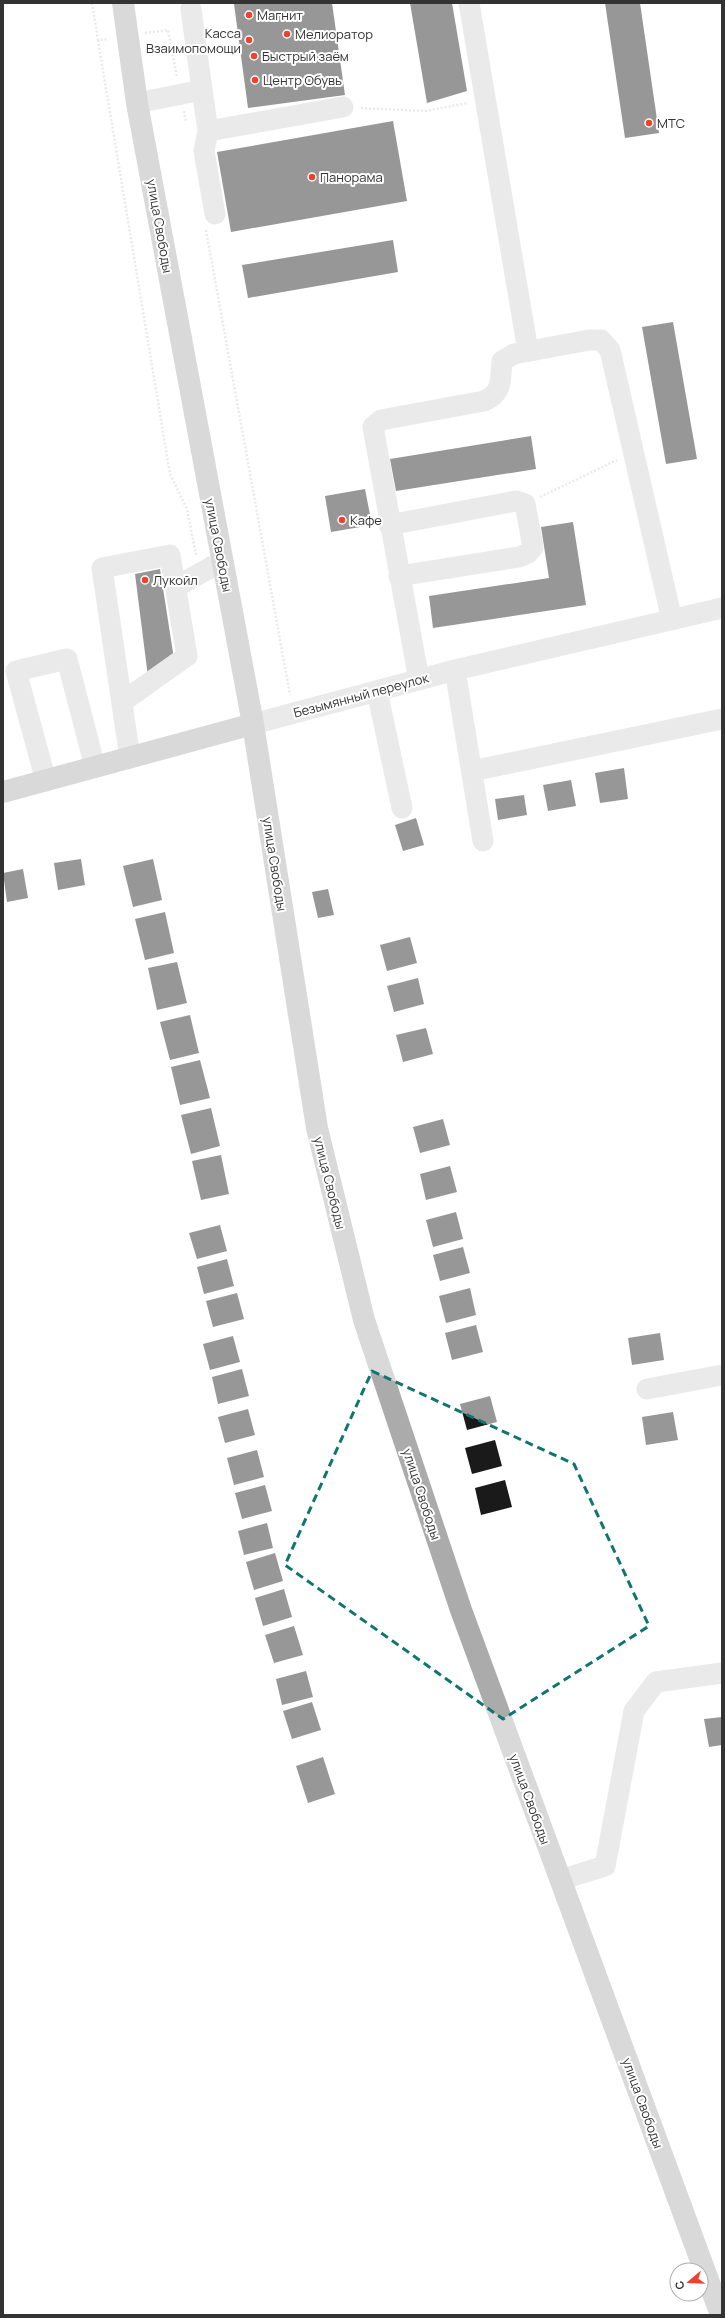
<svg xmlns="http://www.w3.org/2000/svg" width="725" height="2318" font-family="Manrope,sans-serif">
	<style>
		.building { fill: #1a1a1a }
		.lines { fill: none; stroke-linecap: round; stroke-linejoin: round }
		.path { stroke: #d0d0d0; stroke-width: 2.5; stroke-dasharray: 2 2; stroke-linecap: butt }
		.minor { stroke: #d0d0d0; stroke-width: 21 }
		.major { stroke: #ababab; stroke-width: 22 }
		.marked { fill: none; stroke: #0f766e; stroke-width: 3; stroke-dasharray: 8 5; stroke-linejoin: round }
		.poi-dot { fill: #ee4231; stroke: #fff; stroke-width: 1.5 }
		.labels { text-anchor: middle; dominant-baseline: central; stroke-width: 4; stroke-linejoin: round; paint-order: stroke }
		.poi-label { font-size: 13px; fill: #333; stroke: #fff; text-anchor: start }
		.street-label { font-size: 13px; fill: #333; stroke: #fff }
	</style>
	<rect width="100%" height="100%" fill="#fff"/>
	<path class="building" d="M239,3H332L345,95L248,108L234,4Z
		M410,3H452L467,91L427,103Z
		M605,3H640L659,133L625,138Z
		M393,121L407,201L231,232L217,152Z
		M393,240L398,272L248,298L242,265Z
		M673,322L697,459L666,464L642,327Z
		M531,436L536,469L396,491L390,459Z
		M365,489L372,525L331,532L325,496Z
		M573,522L586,605L433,628L429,596L549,578L541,527Z
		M160,569L174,659L148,677L135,574Z
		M624,768L628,799L600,803L595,773Z
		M571,780L576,806L548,811L543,785Z
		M524,795L527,815L498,820L495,799Z
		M416,818L424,845L403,851L395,825Z
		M81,859L85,885L58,890L54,863Z
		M153,859L162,900L133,907L123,866Z
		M23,869L28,898L7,902L3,873Z
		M328,889L334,915L318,918L312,892Z
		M165,912L174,953L145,960L135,919Z
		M410,937L417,963L387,971L380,945Z
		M177,962L187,1003L157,1010L148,968Z
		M418,978L424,1004L394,1012L387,986Z
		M190,1015L199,1053L170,1060L160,1022Z
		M426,1028L433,1054L403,1062L396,1035Z
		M200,1060L210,1098L180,1105L171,1067Z
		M211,1108L220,1146L191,1154L181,1115Z
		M443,1119L450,1145L420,1153L413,1127Z
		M221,1155L229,1194L201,1200L192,1161Z
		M450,1166L457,1192L426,1200L420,1174Z
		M456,1212L463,1239L433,1247L426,1220Z
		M220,1225L227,1251L197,1259L189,1233Z
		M463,1247L470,1273L440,1281L433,1255Z
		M227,1259L234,1286L204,1294L197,1267Z
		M470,1288L476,1315L446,1323L439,1296Z
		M237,1293L244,1319L213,1327L206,1301Z
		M476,1325L483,1352L452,1360L445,1333Z
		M660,1333L664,1360L632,1365L628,1338Z
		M233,1336L240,1362L210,1370L203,1344Z
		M242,1369L249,1396L218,1404L212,1377Z
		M490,1396L497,1422L467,1430L460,1404Z
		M248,1409L255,1435L225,1443L218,1417Z
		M673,1412L678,1440L646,1445L642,1417Z
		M495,1440L502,1466L472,1474L465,1448Z
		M257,1450L264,1477L234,1485L227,1458Z
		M505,1480L512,1507L481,1515L475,1488Z
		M265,1485L272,1511L242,1519L235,1493Z
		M267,1523L273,1548L244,1555L238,1531Z
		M275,1553L283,1581L254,1590L246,1562Z
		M284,1589L292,1617L263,1626L255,1598Z
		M294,1626L303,1655L274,1663L265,1635Z
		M306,1671L313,1697L282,1705L276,1679Z
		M312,1702L321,1730L292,1739L283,1711Z
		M722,1717V1745L709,1747L704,1719Z
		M323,1757L335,1794L308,1803L296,1766Z"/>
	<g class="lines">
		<path class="path" d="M92,3L98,40L108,39
			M145,33L168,30L177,77
			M98,40L170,474L187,509L196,555
			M361,108L425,111L467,103
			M184,111L186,122
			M206,230L290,695
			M540,497L617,460"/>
		<path class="minor" d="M469,3L528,351
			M191,9L202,90
			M137,103L202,90L208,131L343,107
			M208,131L204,151L215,214
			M389,525L516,501L525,504L533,547L528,553L519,557L399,576
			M176,587L222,561
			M455,670L483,841
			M419,680L373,427L381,420L484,401C503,393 500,380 502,361L514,354L589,340H601L610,350L672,620
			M377,691L402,808
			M122,702L187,656L170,555L102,568L130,758
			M253,724L455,670L722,608
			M472,771L722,719
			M46,781L16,671L67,659L95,767
			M647,1389L722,1375
			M560,1880L605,1866L634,1711L656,1682L722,1673"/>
		<path class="major" d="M123,3L137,103L253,724L317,1128L364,1320L461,1610L721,2315
			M3,792L253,724"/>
	</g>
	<path d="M0 0H725V2318H0ZM372,1371L574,1464L649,1626L503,1719L285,1565Z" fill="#fff" fill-opacity=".55" fill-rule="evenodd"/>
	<path class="marked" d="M372,1371L574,1464L649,1626L503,1719L285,1565Z"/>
	<g class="poi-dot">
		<circle cx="249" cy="15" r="4"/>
		<circle cx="287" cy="34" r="4"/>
		<circle cx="249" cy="40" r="4"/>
		<circle cx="254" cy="56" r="4"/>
		<circle cx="255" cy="80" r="4"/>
		<circle cx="649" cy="123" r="4"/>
		<circle cx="312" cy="177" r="4"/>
		<circle cx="342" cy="520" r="4"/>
		<circle cx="145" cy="580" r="4"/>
	</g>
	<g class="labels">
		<g class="poi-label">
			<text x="257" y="15">Магнит</text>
			<text x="241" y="33" text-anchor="end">Касса<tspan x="241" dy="15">Взаимопомощи</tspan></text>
			<text x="295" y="34">Мелиоратор</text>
			<text x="262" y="56">Быстрый заём</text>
			<text x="263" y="80">Центр Обувь</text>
			<text x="657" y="123">МТС</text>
			<text x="320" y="177">Панорама</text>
			<text x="350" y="520">Кафе</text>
			<text x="153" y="580">Лукойл</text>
		</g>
		<g class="street-label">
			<text transform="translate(160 226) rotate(80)">улица Свободы</text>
			<text transform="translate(219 545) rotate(79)">улица Свободы</text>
			<text transform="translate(361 695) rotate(-15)">Безымянный переулок</text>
			<text transform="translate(275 864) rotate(81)">улица Свободы</text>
			<text transform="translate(330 1183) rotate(76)">улица Свободы</text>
			<text transform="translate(422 1494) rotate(72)">улица Свободы</text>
			<text transform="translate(530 1799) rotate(70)">улица Свободы</text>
			<text transform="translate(643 2103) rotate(70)">улица Свободы</text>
		</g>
	</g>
	<rect width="725" height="2318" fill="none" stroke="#333333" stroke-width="8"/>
	<g transform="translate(689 2282) rotate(251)"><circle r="19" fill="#ffffff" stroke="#adadad"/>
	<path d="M0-3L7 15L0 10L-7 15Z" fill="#ee4231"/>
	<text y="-6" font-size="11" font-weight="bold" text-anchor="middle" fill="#333333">С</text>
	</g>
</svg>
